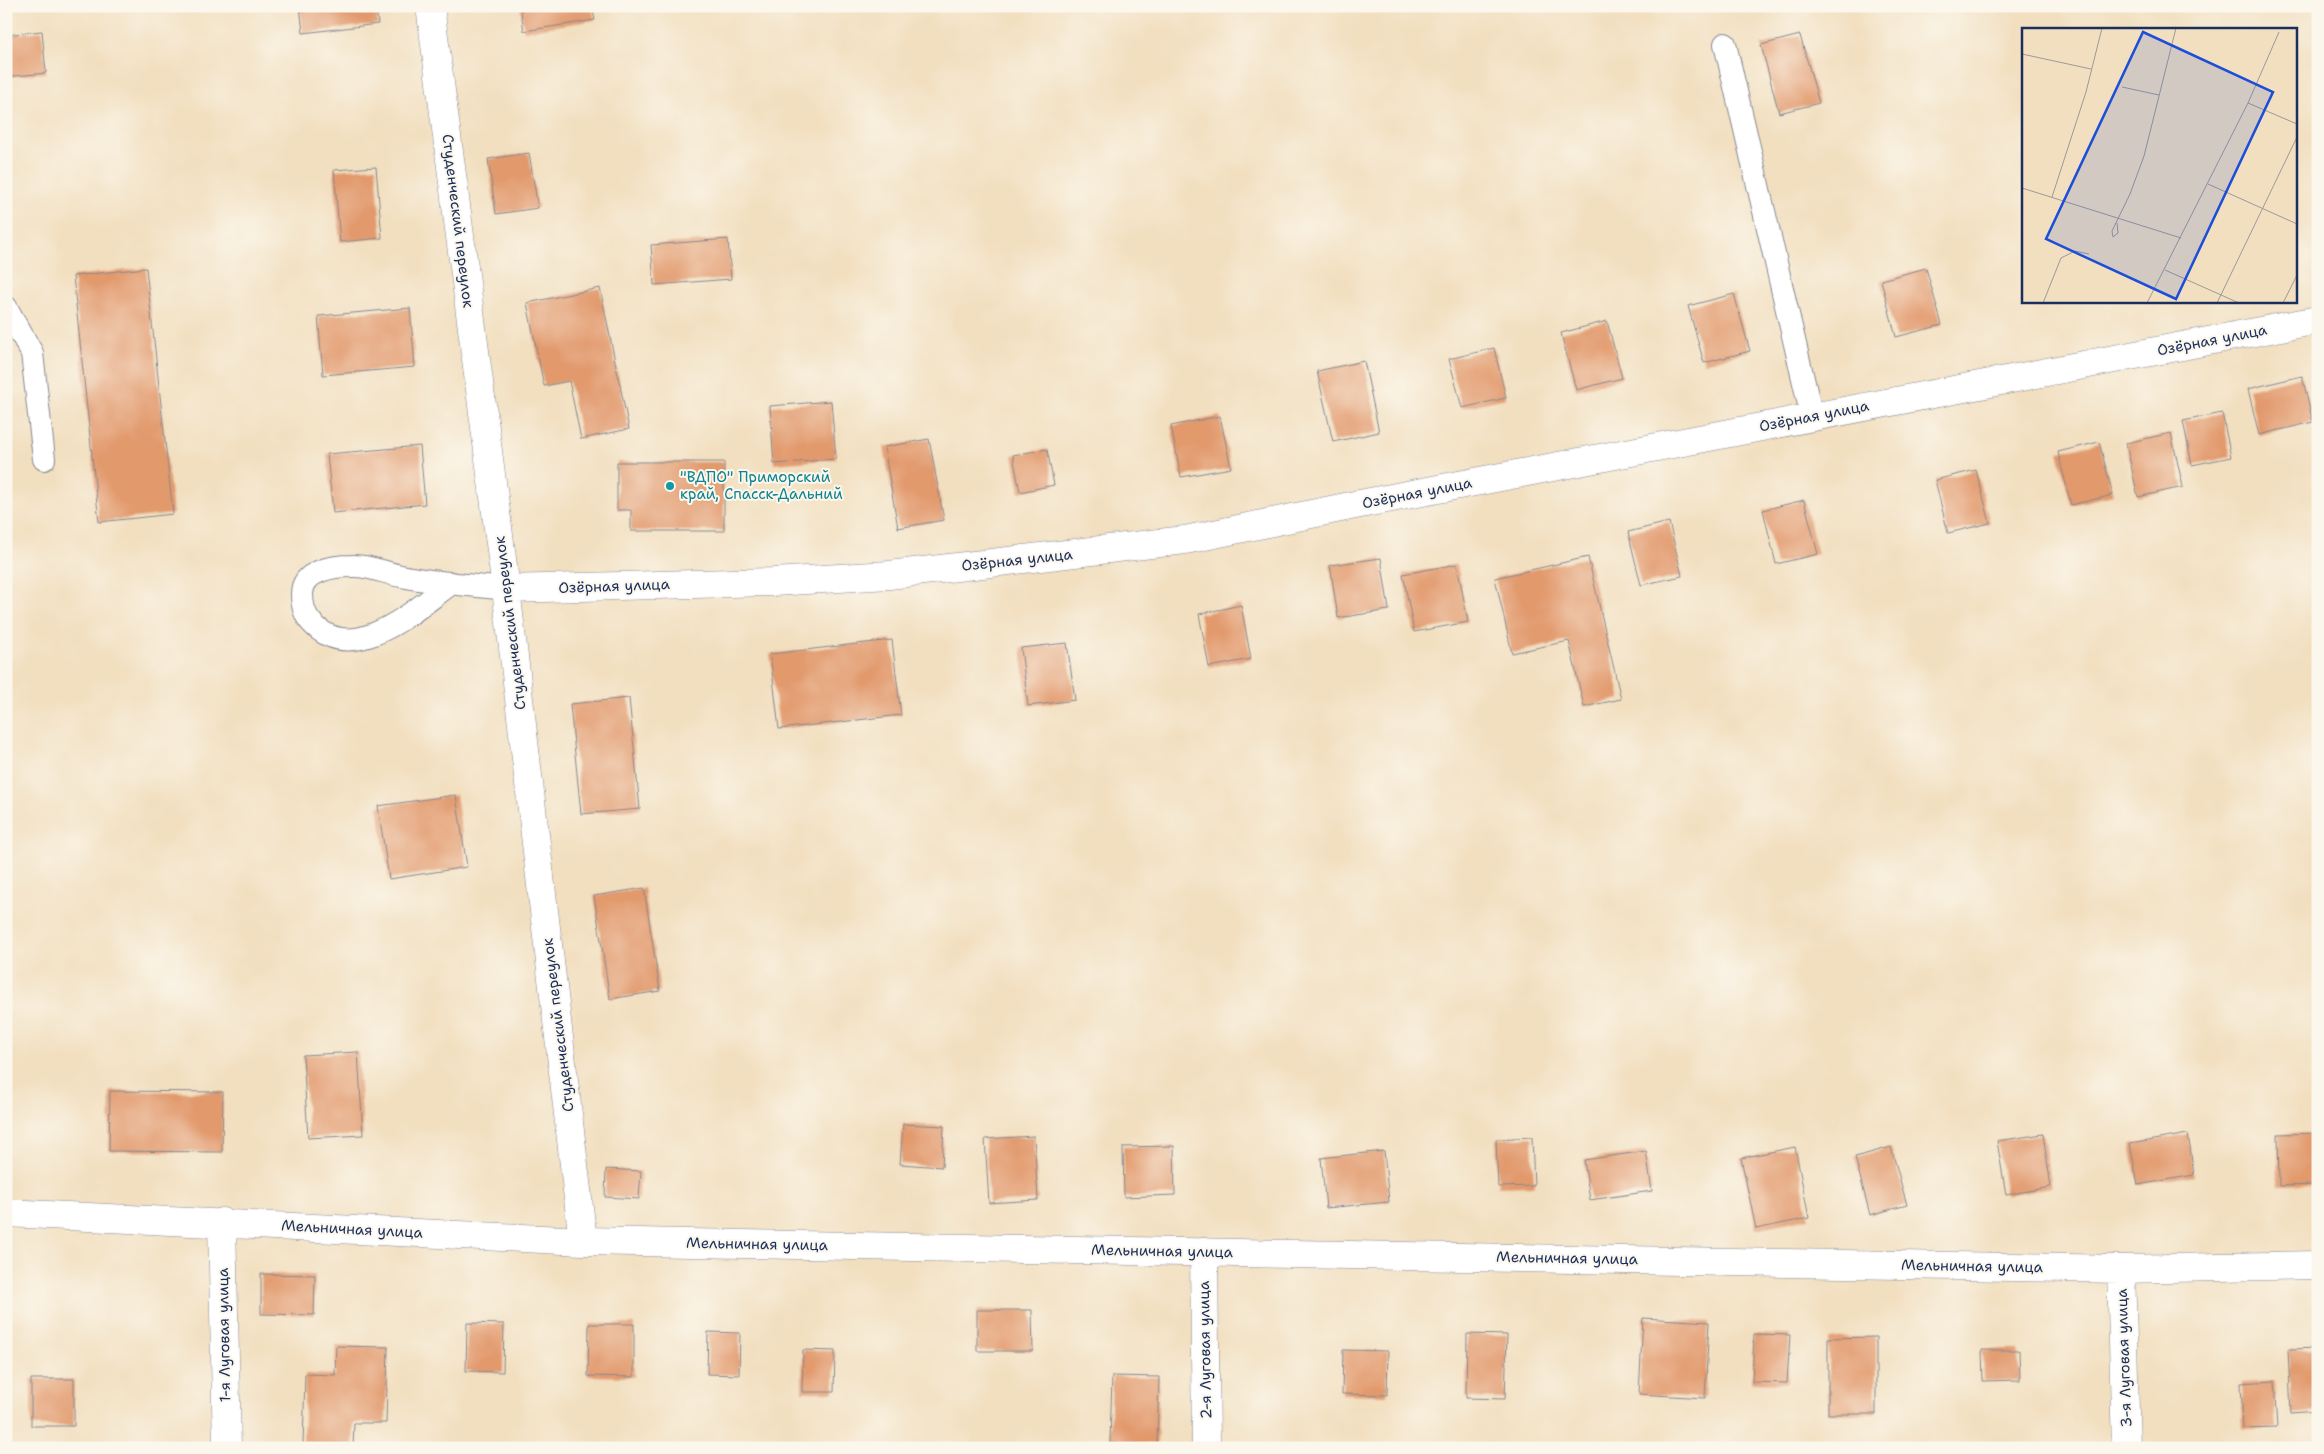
<svg xmlns="http://www.w3.org/2000/svg" width="2324" height="1454" font-family="'Shantell Sans',sans-serif">
	<style>
		.building { fill: #e29a6d }
		.lines { fill: none; stroke-linecap: round; stroke-linejoin: round }
		.service-casing { stroke: #86878f; stroke-width: 24 }
		.minor-casing { stroke: #86878f; stroke-width: 29 }
		.service { stroke: #fff; stroke-width: 22 }
		.minor { stroke: #fff; stroke-width: 28 }
		.culture-dot { fill: #0f9aa8; stroke: #fbf7ec; stroke-width: 2 }
		.labels { text-anchor: middle; dominant-baseline: central; stroke-width: 4; stroke-linejoin: round; paint-order: stroke }
		.street-label { font-size: 15px; fill: #1b2f5e; stroke: #fbf7ec }
		.culture-label { font-size: 15px; fill: #0d838f; stroke: #fbf7ec; text-anchor: start }
		.inset-road { fill: none; stroke: #9c9999; stroke-width: 1 }
		.view { fill: #1d4ed8; fill-opacity: 0.15; stroke: #1d4ed8; stroke-width: 2.5 }
		.inset-edge { fill: none; stroke: #1b2f5e; stroke-width: 2.5 }
	</style>
	<rect width="100%" height="100%" fill="#fbf7ec"/>
	<filter id="ink" filterUnits="userSpaceOnUse"><feTurbulence type="fractalNoise" baseFrequency=".02" numOctaves="2"/><feDisplacementMap in="SourceGraphic" scale="10" xChannelSelector="R" yChannelSelector="G"/><feConvolveMatrix kernelMatrix="1 2 1 2 8 2 1 2 1" color-interpolation-filters="sRGB"/></filter>
	<filter id="wash" filterUnits="userSpaceOnUse"><feTurbulence type="fractalNoise" baseFrequency=".0096" numOctaves="4" result="noise"/><feDisplacementMap in="SourceGraphic" scale="20" xChannelSelector="R" yChannelSelector="G"/><feGaussianBlur stdDeviation="1.12" result="paint"/><feColorMatrix in="noise" values="0 0 0 0 0 0 0 0 0 0 0 0 0 0 0 0 0 1.4 0 .05"/><feComposite in="paint" operator="in"/></filter>
	<g filter="url(#wash)">
		<rect width="100%" height="100%" fill="#f2dfc0"/>
		<g id="blocks">
			<path class="building" d="M300,6H376L378,24L303,33Z
				M520,6H592L595,20L524,31Z
				M42,31L46,73L6,77V35Z
				M1800,35L1819,103L1779,113L1761,45Z
				M529,153L538,208L496,214L488,159Z
				M376,167L382,238L340,242L334,170Z
				M728,239L731,279L654,285L651,245Z
				M146,268L173,514L99,522L73,276Z
				M1926,268L1942,325L1896,337L1881,280Z
				M600,288L629,429L581,439L569,381L544,386L527,303Z
				M1734,294L1750,351L1704,363L1688,306Z
				M410,308L415,367L323,375L318,316Z
				M1607,321L1622,378L1576,390L1561,333Z
				M1494,348L1506,398L1462,408L1449,359Z
				M1364,361L1379,432L1333,442L1317,371Z
				M2302,376L2313,422L2259,435L2248,389Z
				M831,401L836,459L774,464L770,406Z
				M2222,413L2231,457L2192,465L2183,421Z
				M1220,416L1231,468L1181,477L1171,426Z
				M2171,433L2183,487L2138,497L2126,443Z
				M929,439L944,520L898,528L884,447Z
				M2099,442L2113,495L2071,505L2058,452Z
				M420,446L425,504L333,513L327,454Z
				M1047,449L1054,485L1020,492L1013,455Z
				M617,462H724V531H631V510H617Z
				M1976,470L1990,523L1948,533L1935,480Z
				M1804,500L1818,554L1776,564L1763,510Z
				M1669,522L1682,576L1641,585L1628,532Z
				M1588,557L1621,699L1584,707L1569,641L1512,653L1495,578Z
				M1381,558L1389,610L1338,618L1330,565Z
				M1457,564L1468,622L1414,632L1403,574Z
				M1241,605L1251,659L1209,667L1199,614Z
				M892,640L901,715L779,729L770,654Z
				M1067,643L1075,700L1028,706L1021,648Z
				M629,698L640,809L581,814L570,704Z
				M456,795L467,867L389,879L378,806Z
				M644,888L660,991L610,999L594,896Z
				M358,1052L363,1135L308,1138L303,1055Z
				M110,1091L223,1092L222,1152L109,1151Z
				M903,1124L944,1126L942,1167L900,1164Z
				M2318,1133V1185L2279,1186L2278,1134Z
				M2043,1134L2051,1187L2006,1195L1997,1141Z
				M2188,1134L2194,1175L2138,1185L2130,1144Z
				M1034,1136L1038,1200L989,1203L985,1139Z
				M1532,1137L1534,1186L1498,1187L1496,1139Z
				M1174,1146L1175,1195L1124,1197L1123,1147Z
				M1795,1147L1809,1218L1756,1229L1741,1158Z
				M1891,1147L1907,1205L1870,1215L1855,1157Z
				M1384,1151L1389,1202L1326,1208L1321,1158Z
				M1646,1151L1652,1191L1590,1200L1584,1160Z
				M606,1169L641,1171L639,1199L605,1197Z
				M261,1274L315,1275L314,1315L261,1314Z
				M977,1310H1032L1033,1351H977Z
				M1643,1318L1709,1322L1705,1398L1639,1394Z
				M467,1323L504,1324L503,1372L466,1371Z
				M589,1324H634V1377L588,1376Z
				M708,1332L740,1333L739,1375L707,1374Z
				M1467,1334L1507,1335L1505,1399L1466,1398Z
				M1754,1334L1790,1335L1787,1383L1752,1382Z
				M1876,1337V1414H1828V1338Z
				M336,1346L388,1347L386,1423H354L353,1446L303,1445L305,1374L335,1375Z
				M2318,1348V1411L2291,1413L2288,1349Z
				M803,1350L835,1351L834,1392H802Z
				M1343,1350L1388,1351L1387,1395L1342,1394Z
				M1982,1350H2019L2020,1380L1983,1381Z
				M1112,1376L1159,1377L1157,1445L1110,1443Z
				M31,1379H74V1426H31Z
				M2274,1381L2277,1428L2243,1429L2241,1383Z"/>
		</g>
	</g>
	<g filter="url(#ink)">
		<use href="#blocks" fill-opacity="0" stroke="#86878f" stroke-width="1"/>
		<g class="lines">
			<defs>
				<path id="service" d="M1725,44L1812,417
					M6,307L32,353L44,459
					M452,583C415,609 353,669 311,622C304,614 302,603 302,594C302,570 334,566 352,566C368,565 385,573 401,576C435,583 471,585 506,589"/>
				<path id="minor" d="M430,6L506,589L583,1241
					M506,589L773,582L889,575L1185,540L1360,504L2318,320
					M6,1213L583,1241L2121,1269L2318,1265
					M222,1222L227,1448
					M1204,1252L1206,1448
					M2121,1269L2126,1448"/>
			</defs>
			<use href="#service" class="service-casing"/>
			<use href="#minor" class="minor-casing"/>
			<use href="#service" class="service"/>
			<use href="#minor" class="minor"/>
		</g>
	</g>
	<circle class="culture-dot" cx="670" cy="486" r="5"/>
	<g class="labels">
		<g class="street-label">
			<text transform="translate(458 221) rotate(83)">Студенческий переулок</text>
			<text transform="translate(2212 340) rotate(-11)">Озёрная улица</text>
			<text transform="translate(1814 416) rotate(-11)">Озёрная улица</text>
			<text transform="translate(1417 493) rotate(-11)">Озёрная улица</text>
			<text transform="translate(1017 560) rotate(-6)">Озёрная улица</text>
			<text transform="translate(614 586) rotate(-2)">Озёрная улица</text>
			<text transform="translate(510 623) rotate(-97)">Студенческий переулок</text>
			<text transform="translate(558 1025) rotate(-97)">Студенческий переулок</text>
			<text transform="translate(352 1229) rotate(3)">Мельничная улица</text>
			<text transform="translate(757 1244) rotate(1)">Мельничная улица</text>
			<text transform="translate(1162 1251) rotate(1)">Мельничная улица</text>
			<text transform="translate(1567 1258) rotate(1)">Мельничная улица</text>
			<text transform="translate(1972 1266) rotate(1)">Мельничная улица</text>
			<text transform="translate(224 1335) rotate(-91)">1-я Луговая улица</text>
			<text transform="translate(1205 1350) rotate(-91)">2-я Луговая улица</text>
			<text transform="translate(2124 1358) rotate(-92)">3-я Луговая улица</text>
		</g>
		<g class="culture-label">
			<text x="680" y="477">"ВДПО" Приморский<tspan x="680" dy="17">край, Спасск-Дальний</tspan></text>
		</g>
	</g>
	<g transform="translate(2022 28)">
		<rect width="275" height="275" fill="#f2dfc0"/>
		<path class="inset-road" d="M0,26L69,41M100,59L137,67M226,75L275,96M186,156L275,196M0,160L159,210M30,169L64,64L80,0M95,195L96,205L91,209L90,203L108,166L122,128L154,0M143,242L217,275M21,275L39,230L53,223L67,226M125,275L226,75L257,4M195,275L275,109M261,275L275,247"/>
		<path class="view" d="M121,4L251,64L154,271L24,211Z"/>
		<rect width="275" height="275" class="inset-edge"/>
	</g>
	<rect width="2324" height="1454" fill="none" stroke="#fbf7ec" stroke-width="25"/>
</svg>
